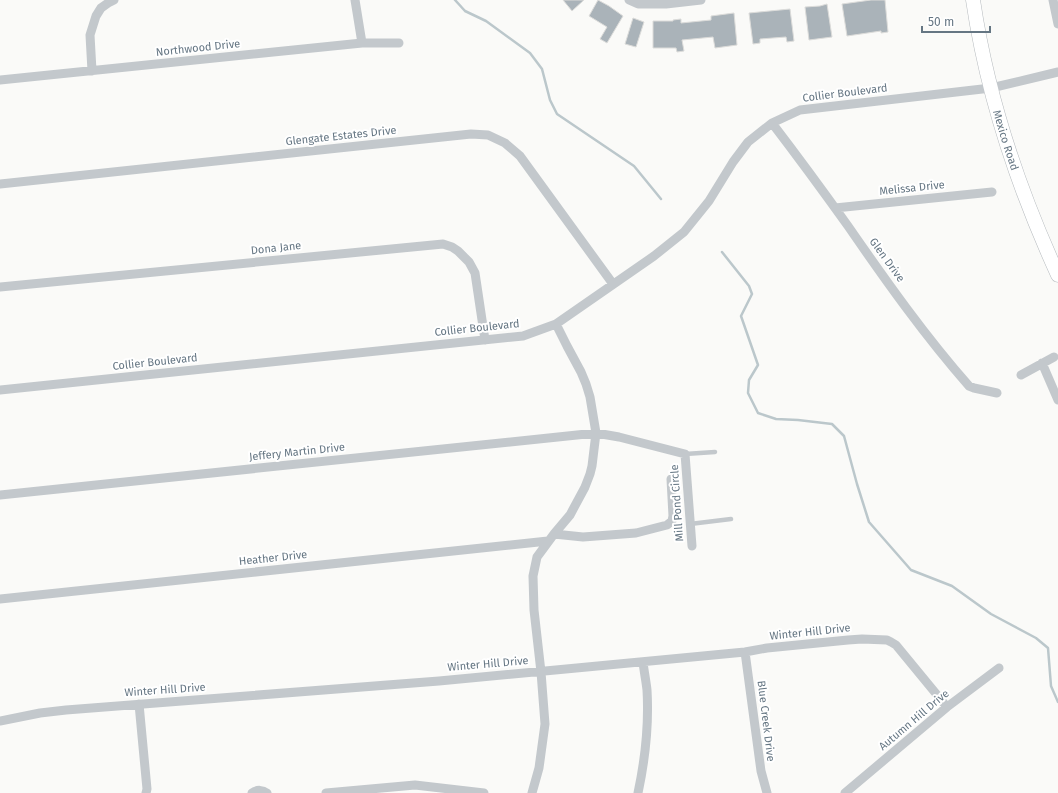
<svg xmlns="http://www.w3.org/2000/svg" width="1058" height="793" font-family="'Fira Sans',sans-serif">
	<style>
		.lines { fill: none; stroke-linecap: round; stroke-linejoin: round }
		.stream { stroke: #bbc7cb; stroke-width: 2.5 }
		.building { fill: #aab3b9; stroke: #dcdcda }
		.primary-casing { stroke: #b5babe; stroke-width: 15 }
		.service { stroke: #c3c8cc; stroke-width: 4.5 }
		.minor { stroke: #c3c8cc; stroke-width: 9 }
		.primary { stroke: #fff; stroke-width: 14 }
		.labels { text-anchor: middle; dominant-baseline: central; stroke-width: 4; stroke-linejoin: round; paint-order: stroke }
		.street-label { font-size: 11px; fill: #657683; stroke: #fff }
	</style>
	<rect width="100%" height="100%" fill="#fafaf8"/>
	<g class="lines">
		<path class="stream" d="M455,0L465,11L486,21L530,53L542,69L550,100L557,114L634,166L661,199
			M722,252L749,286L752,294L741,316L758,365L749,380L748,393L758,413L776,419L798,420L832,424L844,436L857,484L869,522L911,570L952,586L991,614L1036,638L1048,648L1051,686L1058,702"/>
	</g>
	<path class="building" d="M563,0H584L572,11Z
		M598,0L609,6L623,16L607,43L600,39L607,27L589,16Z
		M871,0H885L888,32L881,33V31L847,36L842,4Z
		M827,4L832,37L809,40L805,7L820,6Z
		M790,9L794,41L787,42L786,37L760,39V43L753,44L749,13Z
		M734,13L737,45L715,48L713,37L682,40L684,51L677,52L676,48H653V21H673V20L681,19V23L711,20V16Z
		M633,18L644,22L636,47L625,44Z"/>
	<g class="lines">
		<defs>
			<g id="primary">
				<path id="s1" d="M973,0C987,95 1018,188 1058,275"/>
			</g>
		</defs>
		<use href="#primary" class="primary-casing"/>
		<path class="service" d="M685,454L715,452
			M690,524L731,519"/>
		<path class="minor" d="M355,0L362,43
			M629,0L638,4H666L701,0
			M1053,0L1058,24
			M92,71L90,35L96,16L101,8L108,3L114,0
			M0,80L362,43H399
			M772,123C798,157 823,191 848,226C886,281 925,336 969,386L974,388L997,393
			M0,184L471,134L488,135L505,143L520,156L613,284
			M835,208L992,192
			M0,287L443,244L452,247L458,251L469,262L475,273L485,340
			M1042,363L1058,400
			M1021,375L1054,357
			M0,390L523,336L556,324L654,256L684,232L709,201L733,162L748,142L772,123L800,110L991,88L1058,72
			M0,495L596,433L619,437L685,454L692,546
			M554,534L583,537L636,533L667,525L672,521L673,516L671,479
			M0,599L548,541
			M745,652L761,771L767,793
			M139,704L147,789L146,793
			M0,721L40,713L66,710L439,681L745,652L767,648L848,640L862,639L887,640L891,642L896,645L947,707
			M252,793C257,789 263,790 267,793
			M326,793L415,785L484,793
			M532,793L539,768L545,724L541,672L534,610L533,576L537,557L554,534L570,515L585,487L590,474L592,466L596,433L590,397L586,384L581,372L567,346L556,324
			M638,793C645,760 649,724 647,690C646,681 644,671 643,662
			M845,793L947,707L999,668"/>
		<use href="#primary" class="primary"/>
	</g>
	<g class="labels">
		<g class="street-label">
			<text transform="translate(198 48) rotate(-6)">Northwood Drive</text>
			<text transform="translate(845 93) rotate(-7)">Collier Boulevard</text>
			<text transform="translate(341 136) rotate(-6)">Glengate Estates Drive</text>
			<text stroke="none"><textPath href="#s1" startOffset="144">Mexico Road</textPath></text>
			<text transform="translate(912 188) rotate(-6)">Melissa Drive</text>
			<text transform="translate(276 248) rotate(-6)">Dona Jane</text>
			<text transform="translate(887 260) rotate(54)">Glen Drive</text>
			<text transform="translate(477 328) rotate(-6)">Collier Boulevard</text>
			<text transform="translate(155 362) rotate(-6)">Collier Boulevard</text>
			<text transform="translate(297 452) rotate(-6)">Jeffery Martin Drive</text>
			<text transform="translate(677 503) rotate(-94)">Mill Pond Circle</text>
			<text transform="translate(273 558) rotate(-6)">Heather Drive</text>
			<text transform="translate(810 632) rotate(-6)">Winter Hill Drive</text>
			<text transform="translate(488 664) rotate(-5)">Winter Hill Drive</text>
			<text transform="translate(165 690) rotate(-4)">Winter Hill Drive</text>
			<text transform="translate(914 720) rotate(-40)">Autumn Hill Drive</text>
			<text transform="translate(766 721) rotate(83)">Blue Creek Drive</text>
		</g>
	</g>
	<path d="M922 26v6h68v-6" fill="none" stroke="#657683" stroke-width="2"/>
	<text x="928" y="26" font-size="12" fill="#657683" stroke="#ffffff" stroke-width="3" paint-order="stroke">50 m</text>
</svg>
